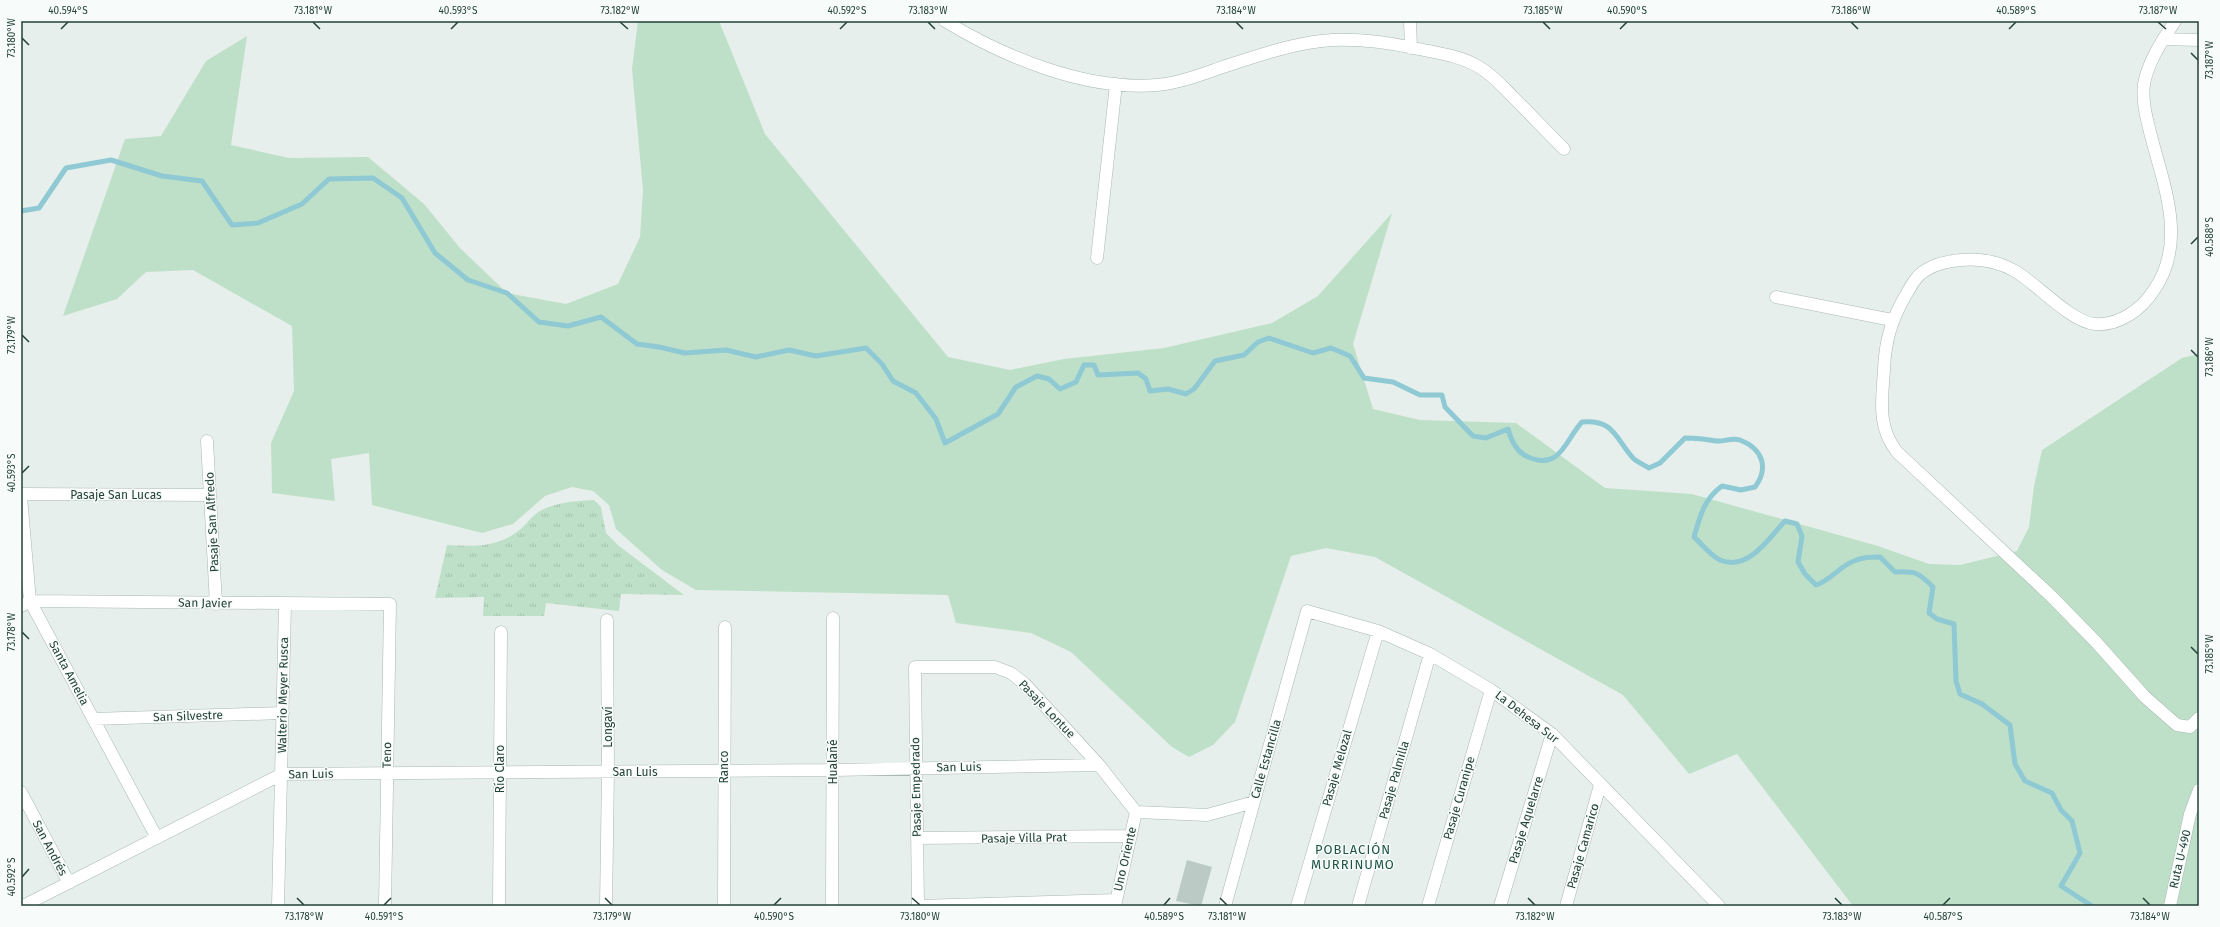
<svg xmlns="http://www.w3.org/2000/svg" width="2220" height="927" font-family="'Fira Sans',sans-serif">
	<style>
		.grass { fill: #bfe0c8 }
		.park { fill: url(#park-tufts) }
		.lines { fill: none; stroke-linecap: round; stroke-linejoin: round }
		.stream { stroke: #8ec9d4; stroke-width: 5 }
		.building { fill: #bbcac4 }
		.minor-casing { stroke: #a8b8b2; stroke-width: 13 }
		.minor { stroke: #fff; stroke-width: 12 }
		.ticks { fill: none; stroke: #24423a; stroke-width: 1.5 }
		.labels { text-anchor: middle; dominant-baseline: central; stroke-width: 3; stroke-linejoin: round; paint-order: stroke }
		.street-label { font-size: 12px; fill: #24423a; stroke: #f7fbf9 }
		.neighbourhood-label { font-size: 13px; letter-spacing: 1px; fill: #1f5548; stroke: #f7fbf9 }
		.neatline { fill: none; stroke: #24423a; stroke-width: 1.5 }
		.ticks-label { font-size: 10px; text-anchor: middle; fill: #24423a }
	</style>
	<defs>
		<pattern id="park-tufts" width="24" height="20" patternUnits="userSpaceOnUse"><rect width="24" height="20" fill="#bfe0c8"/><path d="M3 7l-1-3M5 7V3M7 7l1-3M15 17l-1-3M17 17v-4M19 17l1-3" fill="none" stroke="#a4c1ad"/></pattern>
	</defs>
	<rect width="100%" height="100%" fill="#e6efeb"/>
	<path class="grass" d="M638,21H719L765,134L948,357L1010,370L1064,359L1164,348L1272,323L1318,296L1392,213L1353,344L1373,409L1420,420L1516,423L1605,488L1692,494L1878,546L1929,564L1960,565L2017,551L2029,527L2034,486L2042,450L2182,358L2199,354V906H1853L1737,754L1689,774L1623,695L1375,557L1326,548L1291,556L1235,722L1213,745L1189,757L1172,747L1071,652L1031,633L956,623L948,595L696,590L662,570L616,529L609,505L593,491L572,487L545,496L513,524L482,533L372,505L369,453L331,459L335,501L272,493L271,443L294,391L292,326L193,270L146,272L117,299L63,316L125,139L161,136L206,61L247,36L231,145L289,158L368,157L424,204L460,248L507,293L566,304L618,284L640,237L643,190L632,69Z"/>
	<path class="park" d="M594,500L601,507L606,533L619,546L684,595L621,594L619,611L546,603L544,616H483L484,597L435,598L447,545C475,547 500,547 522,528C528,522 533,515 540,511C555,502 578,501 594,500Z"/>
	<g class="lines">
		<path class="stream" d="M21,211L39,208L66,168L111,160L162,176L202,181L232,225L258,223L302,204L329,179L373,178L402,198L435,253L468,280L507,293L539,322L568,326L601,317L637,344L659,347L685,353L726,350L756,357L789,350L816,356L866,348L882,364L893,381L916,393L936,419L945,443L998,414L1016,387L1037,376L1049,379L1060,389L1076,382L1084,365H1094L1098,375L1138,373L1146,379L1150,391L1168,389L1186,394L1194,389L1215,361L1244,355L1258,342L1269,338L1313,353L1331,348L1350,356L1364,378L1393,382L1420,395H1442L1445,407L1473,436L1486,438L1508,429C1511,440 1516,452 1528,457C1561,471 1565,440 1582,422C1614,419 1615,438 1633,458C1637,462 1644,465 1649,468L1660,463L1685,438C1696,438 1705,439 1716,441C1724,442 1732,437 1740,440C1763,449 1769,468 1755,487L1741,490L1722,486C1704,499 1700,516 1694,537C1702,544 1710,555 1720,560C1748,572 1769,538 1785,521L1797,524L1802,536L1798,562L1805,574L1816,585C1831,580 1840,566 1854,561C1863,557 1871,557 1880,557L1895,572C1915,571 1918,572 1933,587L1929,613L1937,619L1954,624L1956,681L1960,694L1982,704L2010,725L2015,764L2025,781L2052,793L2061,810L2072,821L2080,853L2061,886L2092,906"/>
	</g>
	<path class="building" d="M1187,860L1212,867L1201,906L1176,901Z"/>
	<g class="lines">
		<defs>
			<path id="minor" d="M945,21C1004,57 1086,91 1157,85C1182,83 1207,72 1232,64C1305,40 1337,32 1414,48C1436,53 1459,55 1479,67C1493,75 1503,87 1514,98C1531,115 1547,132 1564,149
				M1410,21L1411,48
				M2175,21C2163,40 2148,61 2144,84C2142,101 2146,116 2150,132C2163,184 2188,241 2154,290C2142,309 2119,326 2095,324C2071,322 2037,284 2015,271C1999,262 1980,258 1961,260C1950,261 1935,264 1926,270C1917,275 1912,284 1907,293C1892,318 1885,340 1884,370C1882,400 1877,427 1897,452L2051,596L2096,642L2145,697L2177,725L2190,727L2199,718
				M2163,39L2199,40
				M1097,258L1116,84
				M1776,297L1892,320
				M207,441L216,604
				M21,494L210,495
				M21,497L30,601L157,838
				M21,606L30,601L390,604L385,906
				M93,719L283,713
				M21,792L69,883
				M917,838L1131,836
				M23,906L282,774L833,770L1099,765L1136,812L1207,815L1254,802
				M278,906L285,604
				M499,906L501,632
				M606,906L608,772L607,620
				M724,906L725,627
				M832,906L833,618
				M918,906L915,667H995L1011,673L1025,684L1099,765
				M918,906L1116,900
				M1115,906L1136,812
				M1225,906L1307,611L1378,631L1430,654L1491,690L1552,734L1719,906
				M1297,906L1378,631
				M1358,906L1430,654
				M1428,906L1491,690
				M1500,906L1552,734
				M1566,906L1600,785
				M2170,906L2190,814L2199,790"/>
		</defs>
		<use href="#minor" class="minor-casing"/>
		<use href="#minor" class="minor"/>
	</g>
	<path class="ticks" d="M313,22L320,29M620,22L628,29M928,22L935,29M1236,22L1243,29M1543,22L1550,29M1851,22L1858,29M2158,22L2166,29M61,29L68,22M451,29L458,22M840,29L847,22M1620,29L1627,22M2009,29L2016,22M22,38L29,45M2191,53L2198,60M2191,244L2198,237M22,335L29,342M2191,350L2198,357M22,473L29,466M22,632L29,639M2191,647L2198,654M22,877L29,869M297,898L304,905M605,898L612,905M912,898L920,905M1220,898L1227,905M1528,898L1535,905M1835,898L1842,905M2143,898L2150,905M384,905L391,898M774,905L781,898M1164,905L1170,898M1943,905L1950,898"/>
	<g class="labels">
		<g class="street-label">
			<text x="116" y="495">Pasaje San Lucas</text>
			<text transform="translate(212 522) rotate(-93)">Pasaje San Alfredo</text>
			<text transform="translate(205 603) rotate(1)">San Javier</text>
			<text transform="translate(69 673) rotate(62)">Santa Amelia</text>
			<text transform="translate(283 695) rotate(-89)">Walterio Meyer Rusca</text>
			<text transform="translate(1047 709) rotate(46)">Pasaje Lontue</text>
			<text transform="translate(188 716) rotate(-2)">San Silvestre</text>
			<text transform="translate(1527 717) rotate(38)">La Dehesa Sur</text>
			<text transform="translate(608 727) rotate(-90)">Longaví</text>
			<text transform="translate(387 755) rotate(-89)">Teno</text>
			<text transform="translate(1266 759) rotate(-74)">Calle Estancilla</text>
			<text transform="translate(833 762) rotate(-90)">Hualañé</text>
			<text transform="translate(724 767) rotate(-90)">Ranco</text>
			<text transform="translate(959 767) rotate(-1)">San Luis</text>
			<text transform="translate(1337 768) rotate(-74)">Pasaje Melozal</text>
			<text transform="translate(500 769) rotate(-90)">Río Claro</text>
			<text x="635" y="772">San Luis</text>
			<text transform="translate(311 774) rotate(-1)">San Luis</text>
			<text transform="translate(1394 780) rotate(-74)">Pasaje Palmilla</text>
			<text transform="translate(916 787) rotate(-91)">Pasaje Empedrado</text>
			<text transform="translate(1459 798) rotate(-74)">Pasaje Curanipe</text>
			<text transform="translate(1526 820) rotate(-73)">Pasaje Aquelarre</text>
			<text transform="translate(1024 838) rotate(-1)">Pasaje Villa Prat</text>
			<text transform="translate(1583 846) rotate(-74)">Pasaje Camarico</text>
			<text transform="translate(50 848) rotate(62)">San Andrés</text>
			<text transform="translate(1125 859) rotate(-77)">Uno Oriente</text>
			<text transform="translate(2180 859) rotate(-77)">Ruta U-490</text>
		</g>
		<g class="neighbourhood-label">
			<text x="1353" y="849">POBLACIÓN<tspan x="1353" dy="15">MURRINUMO</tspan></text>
		</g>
	</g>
	<rect width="2220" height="927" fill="none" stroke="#f7fbf9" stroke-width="44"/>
	<rect x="22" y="22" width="2176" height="883" class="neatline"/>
	<g class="ticks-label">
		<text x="68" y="14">40.594°S</text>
		<text x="313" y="14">73.181°W</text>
		<text x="458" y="14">40.593°S</text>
		<text x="620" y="14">73.182°W</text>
		<text x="847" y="14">40.592°S</text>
		<text x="928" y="14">73.183°W</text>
		<text x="1236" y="14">73.184°W</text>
		<text x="1543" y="14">73.185°W</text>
		<text x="1627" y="14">40.590°S</text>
		<text x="1851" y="14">73.186°W</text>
		<text x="2016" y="14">40.589°S</text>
		<text x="2158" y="14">73.187°W</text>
		<text transform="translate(11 38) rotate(-90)" y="4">73.180°W</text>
		<text transform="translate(2209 60) rotate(-90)" y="4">73.187°W</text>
		<text transform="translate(2209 237) rotate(-90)" y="4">40.588°S</text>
		<text transform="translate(11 335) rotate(-90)" y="4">73.179°W</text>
		<text transform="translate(2209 357) rotate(-90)" y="4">73.186°W</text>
		<text transform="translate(11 473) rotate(-90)" y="4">40.593°S</text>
		<text transform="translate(11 632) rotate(-90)" y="4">73.178°W</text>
		<text transform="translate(2209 654) rotate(-90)" y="4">73.185°W</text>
		<text transform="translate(11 877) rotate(-90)" y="4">40.592°S</text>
		<text x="304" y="920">73.178°W</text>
		<text x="384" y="920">40.591°S</text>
		<text x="612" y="920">73.179°W</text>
		<text x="774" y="920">40.590°S</text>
		<text x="920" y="920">73.180°W</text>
		<text x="1164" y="920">40.589°S</text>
		<text x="1227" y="920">73.181°W</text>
		<text x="1535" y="920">73.182°W</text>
		<text x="1842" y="920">73.183°W</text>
		<text x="1943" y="920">40.587°S</text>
		<text x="2150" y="920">73.184°W</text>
	</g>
</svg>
